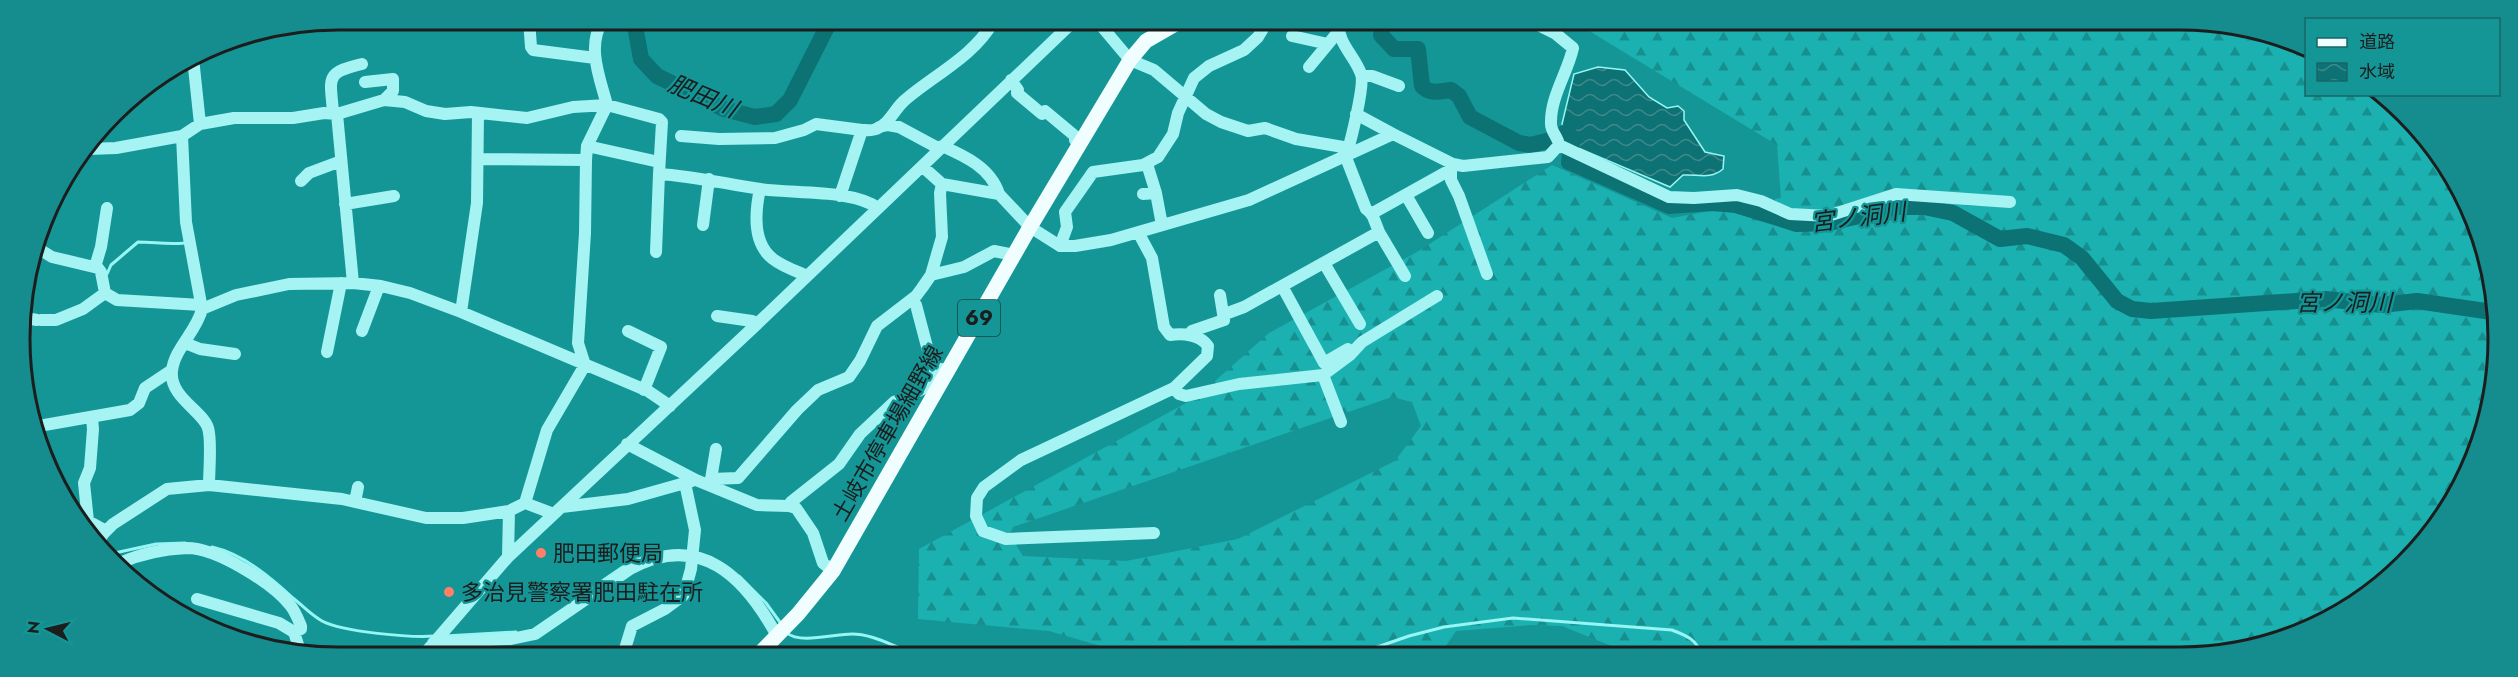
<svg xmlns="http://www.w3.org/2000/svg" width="2518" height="677" font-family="Jost,'Noto Sans JP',sans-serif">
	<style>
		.forest { fill: url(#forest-firs); fill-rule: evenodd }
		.water { fill: url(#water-waves); stroke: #97f6f4; stroke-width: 1.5 }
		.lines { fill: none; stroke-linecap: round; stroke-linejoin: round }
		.stream { stroke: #97f6f4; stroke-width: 3 }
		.river { stroke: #0c7274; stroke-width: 16 }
		.minor { stroke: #a5f3f2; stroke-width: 12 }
		.major { stroke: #f1feff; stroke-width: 15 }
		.poi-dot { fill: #ff7f67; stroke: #149697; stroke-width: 2 }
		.labels { text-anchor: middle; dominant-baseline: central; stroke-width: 4.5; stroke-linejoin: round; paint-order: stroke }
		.shield { fill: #149697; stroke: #1a4142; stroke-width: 1.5 }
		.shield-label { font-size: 21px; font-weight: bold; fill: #1d1d1d }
		.street-label { font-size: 22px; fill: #1d1d1d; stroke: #149697 }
		.poi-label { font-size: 22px; fill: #1d1d1d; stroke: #149697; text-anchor: start }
		.water-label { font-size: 24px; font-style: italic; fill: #191d1d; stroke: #149697 }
		.rim { fill: none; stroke: #1d1d1d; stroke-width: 3 }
	</style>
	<defs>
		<pattern id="forest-firs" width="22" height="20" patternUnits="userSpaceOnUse" patternTransform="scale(1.5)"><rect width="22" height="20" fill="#1bb1b1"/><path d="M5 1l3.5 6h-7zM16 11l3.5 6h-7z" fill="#178f8f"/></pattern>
		<pattern id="water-waves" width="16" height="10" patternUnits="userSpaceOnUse" patternTransform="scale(1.5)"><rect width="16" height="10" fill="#0c7274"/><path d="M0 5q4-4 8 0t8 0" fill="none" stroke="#408889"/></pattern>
	</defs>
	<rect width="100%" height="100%" fill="#149697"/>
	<path class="forest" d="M1576,23L2241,26L2306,52V94L2378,95L2445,161L2492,276V400L2456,498L2405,564L2320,625L2221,655L1613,654L1614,647L1562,626L1531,625L1456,631L1441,653H1108V648L1049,631L918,619L919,549L1197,397L1269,333L1417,252L1552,165L1672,218L1781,198L1777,145ZM1392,397L1412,402L1421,426L1395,461L1238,539L1126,561L1023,556L1011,537L1013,527Z"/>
	<path class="water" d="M1598,67L1625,70L1649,97L1667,108L1678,106L1684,111V120L1705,152L1724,156L1723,169C1710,180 1698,174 1683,175L1670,187L1571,145L1562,124L1574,74Z"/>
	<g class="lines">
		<path class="stream" d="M107,274L111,265L138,242C154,242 168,245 185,243
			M212,547C243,554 270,577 293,598C302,605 311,615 322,621C343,632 411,638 435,636
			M110,554L156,544L185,543
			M739,576L766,603L782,625
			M583,594L633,560L650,555
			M787,633C799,644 835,634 852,634C874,634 893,647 915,653
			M445,636L516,632
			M1360,653L1409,636L1444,627L1513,618L1672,630C1684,635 1698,639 1700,654"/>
		<path class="river" d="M634,20L641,59L657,76L724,109L755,117L776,114L790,100L830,21
			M1383,23L1381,35L1394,49H1418L1422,86C1430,95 1441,91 1451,90L1459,96L1470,117L1519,143L1531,145L1554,139L1568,131L1572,142L1569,162L1669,206L1712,203L1736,205L1797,224L1829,223L1898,207H1924L1953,213L2000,239L2027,236L2064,245L2082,258L2117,301L2132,309L2151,311L2325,299L2382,305L2417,301L2492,312"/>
		<path class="minor" d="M529,20L531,47L533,50L595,58
			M1098,22L1130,60L1154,70L1206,114L1221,122L1248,131L1265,128L1296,139L1349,148
			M1339,23C1337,43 1355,56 1361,74C1365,84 1351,140 1347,153
			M1534,23L1556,34L1573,48C1568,72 1550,97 1551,124C1551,132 1558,137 1559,145
			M1292,36L1328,44
			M193,58L200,124
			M1309,67L1338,32
			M1363,76H1372L1399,86
			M1011,80L1018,90L1017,93L1042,114L1045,111L1075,136V140L1078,144
			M365,82L393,79V91L384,100
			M333,113C331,79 323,73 362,64
			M337,114L353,283
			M1356,114L1393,134
			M879,127L888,125L899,127L940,149
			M681,136L719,139L775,138L804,130L816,124L862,130
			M587,146L659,162
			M942,146C965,156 991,168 999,194
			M89,149L116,148L182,136
			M479,159L586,160
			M1451,163V180L1459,196L1487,274
			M1147,164L1156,193
			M923,167L942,184L999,194L1030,227L1060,246H1075L1111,240L1249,200L1393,134L1453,164L1463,166L1548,157L1559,145L1669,197L1694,198L1737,195L1761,201L1790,214L1828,216L1896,194L2010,202
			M301,181L309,173L341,161
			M760,189C755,212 752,243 773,259C782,266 793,270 803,274L805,278
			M1143,194L1156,193L1162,225
			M1406,195L1428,233
			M840,196L862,130C866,130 872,131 876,129C890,124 895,108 905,100C934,75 974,56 993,22
			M345,204L394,196
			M1371,214L1450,170
			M703,225L709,179
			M1138,232L1152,258L1164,327L1170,335C1184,333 1200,335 1208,346L1207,356L1174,388L1021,460L984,487L977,498L976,516L983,531L1006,539L1154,533
			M1379,232L1405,276
			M1060,246L1067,227L1065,212L1093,172L1143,165L1158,157L1173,134L1178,113L1194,78L1209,66L1244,50L1258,37L1267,22
			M39,249L52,257L98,268L101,272L105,293L117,300L201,305
			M656,252L659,174
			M1324,263L1360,324
			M95,267L101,247L107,208
			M931,275L964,267L994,251L1014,255
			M1282,286L1324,363L1348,349
			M911,300L916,305L935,377
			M202,309L236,295L289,284L353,283L381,286L410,293L461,312L648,391L670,406
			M461,312L477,203L478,113
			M1225,314L1244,307L1379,232L1372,214L1366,209L1345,155
			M717,316L752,321L757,324
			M20,317L37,320
			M41,320H56L83,309L105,293
			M362,331L379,286
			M628,331L661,347L644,390
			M1188,335L1192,331L1224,320L1220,295
			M185,343L200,349L235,354
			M327,352L341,283
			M1323,375L1350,355L1362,342L1437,296
			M1174,388L1179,394L1186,396L1239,384L1323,375L1341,422
			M92,418L93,429L90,468L84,483L88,521L106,531
			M33,427L130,410L139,403L145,388L172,370
			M627,444L696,480L757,505L789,506L796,508L813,533L823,563L833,571
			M711,479L738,478L797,410L818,390L849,377L860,361L877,326L916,296L922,288L931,275L942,237L940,193L942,184
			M209,485C209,471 212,440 208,428C203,411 169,397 172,371C174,349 197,331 202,309L186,222L182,136L200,124L234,118H293L324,113L337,114L384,100L405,102L426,111L445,114L471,112L527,118L573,107L607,105L659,119L662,122L659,174C693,176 726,184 760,189C793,194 852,189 878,208
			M708,485L711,479L716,449
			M355,502L358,487
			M525,503L547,430L585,365L578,343L585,233L586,160L587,146L607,105C600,78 586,46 603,20
			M789,506L791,502L839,464L860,434L894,402L927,387L941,369
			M562,507L628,499L692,481
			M98,544L103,534L113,524L167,489L209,485L342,499L426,518H463L509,511L525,503L554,514
			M508,557L509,511
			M120,563C140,554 165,549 187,548C217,548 272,583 290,605C295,611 298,619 301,626V629L294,632L300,651
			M197,599L279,623L294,632
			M433,643L511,639L535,634L630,569C700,531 745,577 777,636
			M426,652L508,557L757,324L1073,22
			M624,652L632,626L665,609L684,595L691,569L695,530L685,483"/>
		<path class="major" d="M761,652L798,614L833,571L1030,227L1130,60L1146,41L1179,22"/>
	</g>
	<g class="poi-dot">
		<circle cx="541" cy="553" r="6"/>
		<circle cx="449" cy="592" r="6"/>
	</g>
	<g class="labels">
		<rect class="shield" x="958" y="300" width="42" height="36" rx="4.5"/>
		<g class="shield-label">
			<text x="979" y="318">69</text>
		</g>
		<g class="street-label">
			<text transform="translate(887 433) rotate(-60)">土岐市停車場細野線</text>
		</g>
		<g class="poi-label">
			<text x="553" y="553">肥田郵便局</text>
			<text x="461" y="592">多治見警察署肥田駐在所</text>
		</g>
		<g class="water-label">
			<text transform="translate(703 96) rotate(23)">肥田川</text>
			<text transform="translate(1858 217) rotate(-7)">宮ノ洞川</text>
			<text x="2344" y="302">宮ノ洞川</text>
		</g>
	</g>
	<path d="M0 0H2518V677H0ZM338 30H2180A308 308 0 0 1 2488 338V339A308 308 0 0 1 2180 647H338A308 308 0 0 1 30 339V338A308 308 0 0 1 338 30Z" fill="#158c8d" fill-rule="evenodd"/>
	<path class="rim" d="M338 30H2180A308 308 0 0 1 2488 338V339A308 308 0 0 1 2180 647H338A308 308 0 0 1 30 339V338A308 308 0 0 1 338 30Z"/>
	<rect x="2305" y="18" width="195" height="78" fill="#149697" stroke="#186666" stroke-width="1.5"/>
	<rect x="2317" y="38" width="30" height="9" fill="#f1feff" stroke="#186666" stroke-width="1.5"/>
	<text x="2359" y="48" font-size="18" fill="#1d1d1d">道路</text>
	<rect x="2317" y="63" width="30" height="18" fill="url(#water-waves)" stroke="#186666" stroke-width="1.5"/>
	<text x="2359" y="78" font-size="18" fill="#1d1d1d">水域</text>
	<g transform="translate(48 629) rotate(277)" stroke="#149697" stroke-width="4.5" paint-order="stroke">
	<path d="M0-4.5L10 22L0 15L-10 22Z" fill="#1d1d1d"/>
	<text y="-9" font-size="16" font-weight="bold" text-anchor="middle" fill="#1d1d1d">N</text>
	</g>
</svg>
